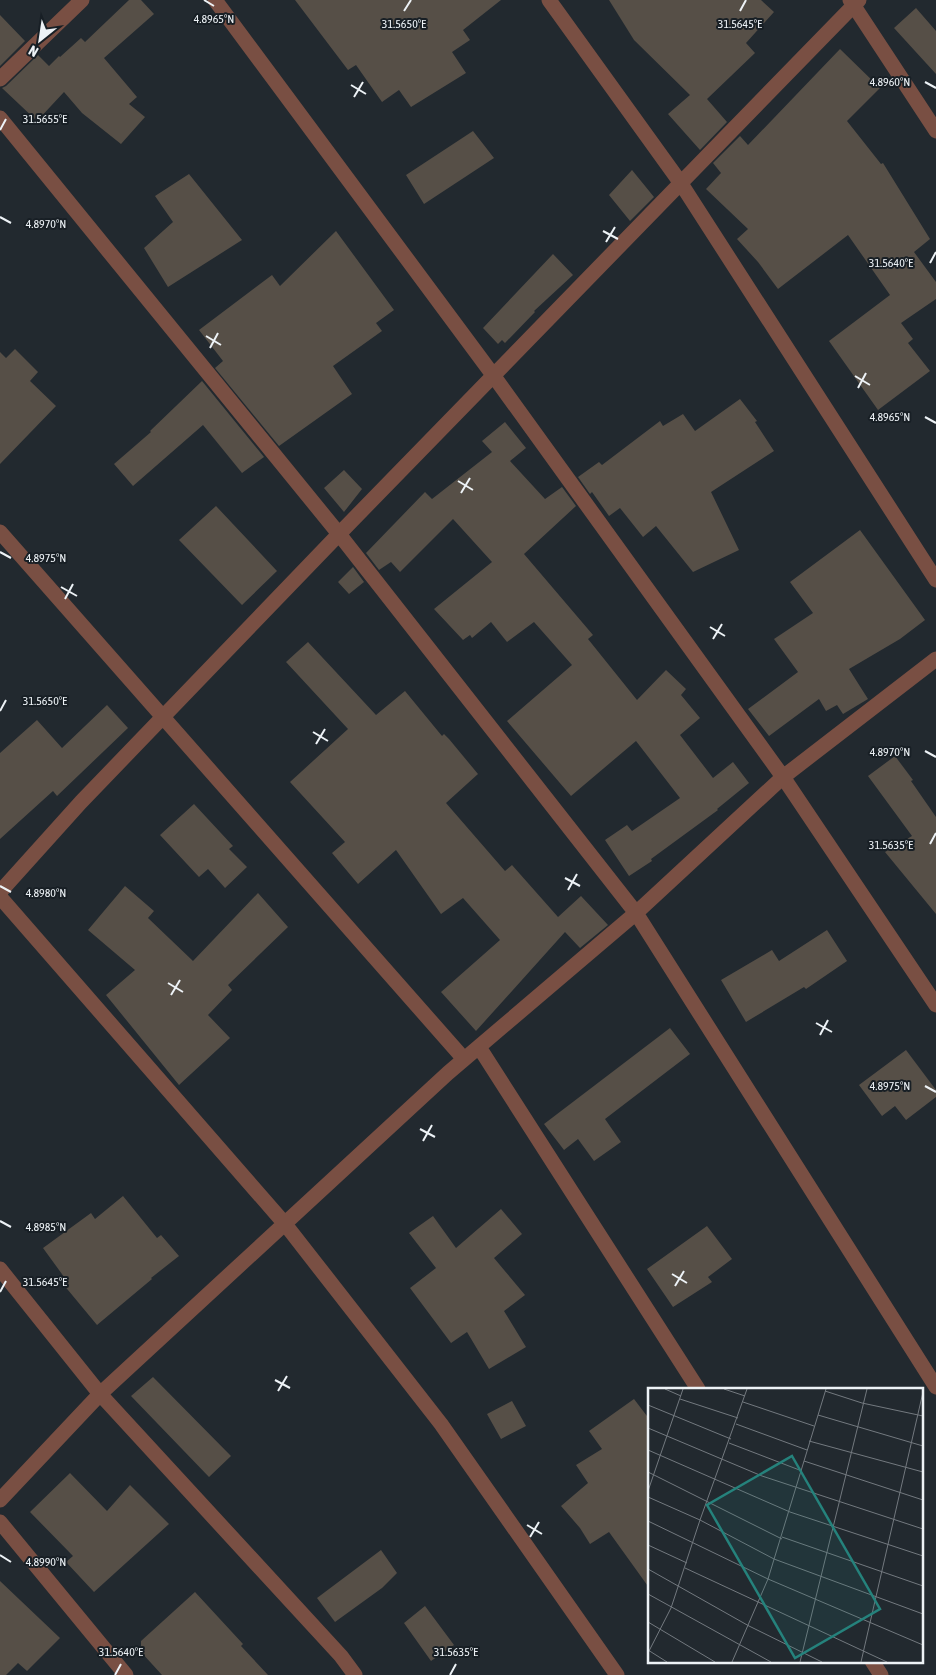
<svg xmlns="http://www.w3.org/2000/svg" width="936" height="1675" font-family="'Asap Condensed',sans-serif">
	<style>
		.building { fill: #564f47 }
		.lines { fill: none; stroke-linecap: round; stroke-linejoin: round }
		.minor { stroke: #794f43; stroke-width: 15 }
		.ticks { fill: none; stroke: #edf2f6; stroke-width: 2 }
		.inset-road { fill: none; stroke: #73797f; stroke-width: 1 }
		.view { fill: #25827c; fill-opacity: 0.15; stroke: #25827c; stroke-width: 2.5 }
		.inset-edge { fill: none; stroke: #edf2f6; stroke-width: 2.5 }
		.ticks-label { font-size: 12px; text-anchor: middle; fill: #edf2f6; stroke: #181f25; stroke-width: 4; stroke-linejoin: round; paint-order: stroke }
	</style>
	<rect width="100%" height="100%" fill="#22292f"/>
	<path class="building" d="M129,0H141L154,14L104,58L137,97L129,104L145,117L121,144L82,113L64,92L37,121L2,88L6,86L38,55L49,66L59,56L60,57L81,38L85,42Z
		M295,0H501L463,30L470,40L452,52L466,73L411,107L399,90L382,102L356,65L348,70Z
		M609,0H761L774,12L746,43L755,53L707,99L727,122L700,150L668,114L690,95L634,40Z
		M916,8L936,31V74L894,28Z
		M0,15L25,41L0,66Z
		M840,49L880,88L847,121L881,164L883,163L930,239L914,252L936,282V299L901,323L913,339L908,343L930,371L878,410L829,341L890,295L848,235L778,289L758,262L737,239L748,229L706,189L721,173L713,163L740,136L748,145Z
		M473,131L494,158L424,204L406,175Z
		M632,170L654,197L630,221L609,195Z
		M189,174L242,240L168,287L144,248L173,222L155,196Z
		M336,231L394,310L376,323L382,331L333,366L352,394L279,446L215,368L223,361L199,330L272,275L280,286Z
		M553,254L573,275L534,311L535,312L505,343L502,340L498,344L483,328Z
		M15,349L38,372L30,381L56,406L0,464V352L6,358Z
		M202,381L264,457L242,473L203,425L133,486L114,464L151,432L150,431Z
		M740,399L757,421L755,422L774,451L711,492L739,550L693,572L656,526L643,537L620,508L609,516L592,492L590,494L578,477L599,462L602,465L660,421L663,426L683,414L695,431Z
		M505,422L526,448L510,461L545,499L562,487L576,506L524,554L593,635L588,639L637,700L666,670L686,689L681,695L700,718L680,735L713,778L733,762L749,783L717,809L718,810L651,859L652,861L629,876L605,840L627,825L632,831L680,798L636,741L571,796L507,721L572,665L534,622L507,642L491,622L472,638L470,635L463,640L434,609L492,562L453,519L400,572L391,562L379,570L366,553L425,492L432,499L492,452L482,441Z
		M344,470L362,489L344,512L324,488Z
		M216,506L277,571L242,605L179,540Z
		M860,530L925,620L900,639L849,669L868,699L843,714L837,705L826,711L819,699L769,736L748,709L798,672L774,639L813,613L790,582Z
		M353,567L364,582L349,594L338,582Z
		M308,642L376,715L405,691L442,736L444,734L449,739L478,774L446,803L505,871L512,865L558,917L581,896L608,925L580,948L565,932L476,1031L441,992L500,940L463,898L441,914L396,850L358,884L332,853L345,842L290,782L348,729L286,662Z
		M107,705L128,728L57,796L53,791L0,839V753L37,720L62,748Z
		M895,756L913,780L911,781L936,817V914L885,852L912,836L868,776Z
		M194,804L233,846L229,849L247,867L225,888L208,869L199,877L160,835Z
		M125,886L154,911L148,918L193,961L258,893L288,927L228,985L232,990L208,1015L230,1038L179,1085L106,995L135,970L88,930Z
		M827,930L847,961L806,989L804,987L746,1022L721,980L772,950L779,961Z
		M670,1028L690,1054L605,1119L621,1142L594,1161L578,1139L564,1150L544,1124Z
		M906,1050L936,1090V1097L906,1120L895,1106L882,1116L859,1085Z
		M123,1196L157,1238L161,1235L179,1256L151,1278L152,1279L97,1325L63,1284L67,1281L43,1248L91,1213L95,1219Z
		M501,1209L522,1234L494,1258L525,1295L504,1311L526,1347L489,1369L467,1332L451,1343L410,1288L436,1268L409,1233L433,1216L456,1248Z
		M707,1226L732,1259L708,1277L712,1282L673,1307L647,1269Z
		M153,1377L231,1456L209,1477L131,1396Z
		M634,1399L650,1420V1589L609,1532L590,1544L580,1528L561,1506L588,1483L576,1465L602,1449L589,1431Z
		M512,1401L526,1426L501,1439L487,1414Z
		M70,1473L107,1511L130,1485L169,1524L94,1592L66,1562L73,1556L30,1512Z
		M381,1550L397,1573L382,1588L335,1622L317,1598Z
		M0,1581L60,1638L27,1671L18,1663L6,1675H0Z
		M195,1592L243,1644L241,1646L268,1675H162L141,1652V1641Z
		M425,1606L454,1645L431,1661L404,1623Z"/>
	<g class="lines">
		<path class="minor" d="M215,0L493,375L783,777L936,1005
			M549,0L680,182L936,580
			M850,0L936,131
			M0,79L82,0
			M0,118L339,534L636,913L936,1387
			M0,532L464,1059
			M0,892L81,802L339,534L859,0
			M0,897L285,1224L441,1424L617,1675
			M479,1047L698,1389
			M0,1269L100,1394L341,1656L355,1675
			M0,1500L100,1394L448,1073L636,913L783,777L936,659
			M0,1522L126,1675
			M872,1661L881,1675"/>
	</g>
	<path class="ticks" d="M204,0L214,6M404,11L411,0M740,11L746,0M925,82L936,88M351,85L366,94M354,97L363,82M0,130L6,119M0,217L11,223M603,231L618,239M606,242L615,227M930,263L936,252M206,336L221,345M210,348L218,333M855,376L870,385M858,388L866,373M925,417L936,423M458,481L473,490M461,493L470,478M0,552L11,558M61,587L77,596M65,599L73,584M710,627L725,636M713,639L722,624M0,711L6,700M313,732L328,741M316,744L325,729M925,751L936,757M930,844L936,833M565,878L580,886M0,886L11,892M568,890L577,874M168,983L183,992M171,995L180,980M816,1023L832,1032M820,1035L828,1020M925,1086L936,1092M420,1129L435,1137M423,1141L432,1125M0,1221L11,1227M672,1274L687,1283M675,1286L684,1271M0,1292L6,1281M275,1380L290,1388M278,1391L287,1376M527,1525L542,1534M530,1537L539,1522M0,1555L11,1562M115,1675L121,1664M450,1675L456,1664"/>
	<g transform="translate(648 1388)">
		<rect width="275" height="275" fill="#22292f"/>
		<path class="inset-road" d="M17,1L33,8M76,1L97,8M99,1L52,132L126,171L275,226M177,3L214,15L275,28M32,11L90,30M95,14L166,38M0,17L83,51M170,27L275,58M88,36L159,62M0,40L114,88L275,141M161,53L275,84M81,55L154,83M0,62L142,124L275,168M156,73L275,112M0,84L134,151M0,103L35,1M0,109L52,132L23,220L0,265M0,133L120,191L275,257M134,149L275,198M0,157L39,175M37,180L239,274M0,181L101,238L174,274M0,206L123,274M0,234L67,274M0,262L19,274M84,274L120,191L178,1M152,274L219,1M213,274L275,4"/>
		<path class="view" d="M144,68L232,221L147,270L59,117Z"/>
		<rect width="275" height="275" class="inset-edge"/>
	</g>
	<g class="ticks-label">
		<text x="214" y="23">4.8965°N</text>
		<text x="404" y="28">31.5650°E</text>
		<text x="740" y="28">31.5645°E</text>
		<text x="890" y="86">4.8960°N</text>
		<text x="45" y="123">31.5655°E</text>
		<text x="46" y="228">4.8970°N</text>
		<text x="891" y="267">31.5640°E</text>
		<text x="890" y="421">4.8965°N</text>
		<text x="46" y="562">4.8975°N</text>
		<text x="45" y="705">31.5650°E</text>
		<text x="890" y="756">4.8970°N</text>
		<text x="891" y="849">31.5635°E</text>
		<text x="46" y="897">4.8980°N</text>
		<text x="890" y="1090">4.8975°N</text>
		<text x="46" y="1231">4.8985°N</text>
		<text x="45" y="1286">31.5645°E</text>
		<text x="46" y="1566">4.8990°N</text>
		<text x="121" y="1656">31.5640°E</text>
		<text x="456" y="1656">31.5635°E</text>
	</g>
	<g transform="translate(40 40) rotate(210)" stroke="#181f25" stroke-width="4" paint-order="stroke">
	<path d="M0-4L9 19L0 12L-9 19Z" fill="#edf2f6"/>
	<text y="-8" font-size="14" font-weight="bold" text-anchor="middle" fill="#edf2f6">N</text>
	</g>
</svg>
